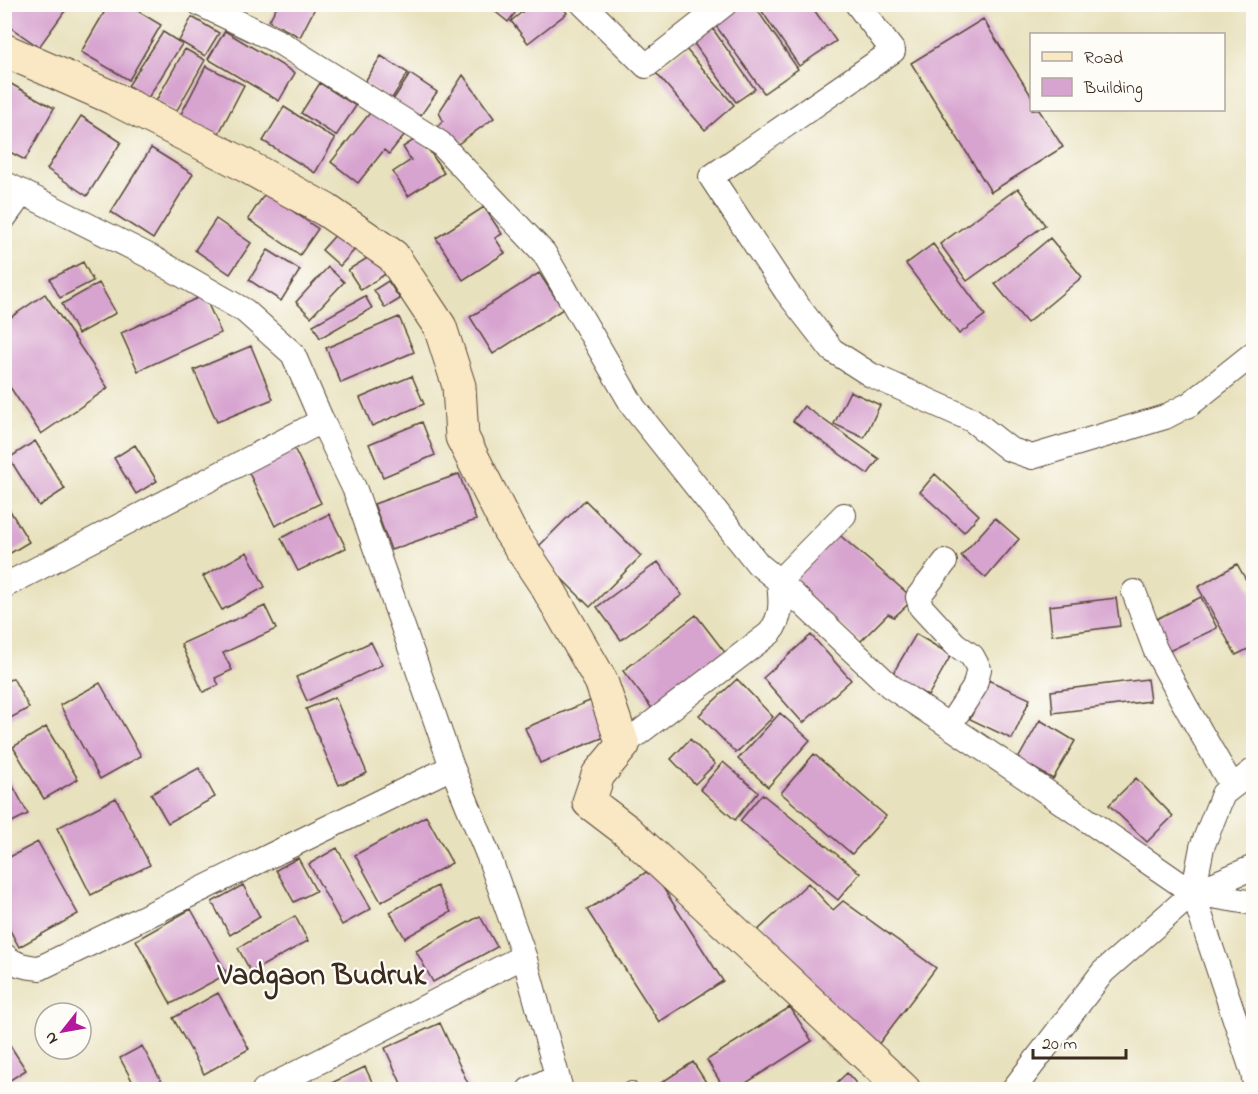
<svg xmlns="http://www.w3.org/2000/svg" width="1258" height="1094" font-family="'Indie Flower',sans-serif">
	<style>
		.building { fill: #d7a3cf }
		.lines { fill: none; stroke-linecap: round; stroke-linejoin: round }
		.lane-casing { stroke: #554536; stroke-width: 14 }
		.street-casing { stroke: #554536; stroke-width: 26 }
		.secondary-casing { stroke: #554536; stroke-width: 35 }
		.lane { stroke: #fff; stroke-width: 12 }
		.street { stroke: #fff; stroke-width: 24 }
		.secondary { stroke: #fae7c3; stroke-width: 33 }
		.labels { text-anchor: middle; dominant-baseline: central; stroke-width: 4.5; stroke-linejoin: round; paint-order: stroke }
		.district-label { font-size: 30px; font-weight: bold; fill: #3b2a1e; stroke: #fdfcf7 }
	</style>
	<rect width="100%" height="100%" fill="#fdfcf7"/>
	<filter id="ink" filterUnits="userSpaceOnUse"><feTurbulence type="fractalNoise" baseFrequency=".0167" numOctaves="2"/><feDisplacementMap in="SourceGraphic" scale="12" xChannelSelector="R" yChannelSelector="G"/><feConvolveMatrix kernelMatrix="1 2 1 2 8 2 1 2 1" color-interpolation-filters="sRGB"/></filter>
	<filter id="wash" filterUnits="userSpaceOnUse"><feTurbulence type="fractalNoise" baseFrequency=".008" numOctaves="4" result="noise"/><feDisplacementMap in="SourceGraphic" scale="24" xChannelSelector="R" yChannelSelector="G"/><feGaussianBlur stdDeviation="1.35" result="paint"/><feColorMatrix in="noise" values="0 0 0 0 0 0 0 0 0 0 0 0 0 0 0 0 0 1.4 0 .05"/><feComposite in="paint" operator="in"/></filter>
	<g filter="url(#wash)">
		<rect width="100%" height="100%" fill="#e8e1bd"/>
		<g id="blocks">
			<path class="building" d="M4,4H70L39,47L4,23Z
				M109,4H126L161,25L129,80L81,52Z
				M278,4H313L316,6L300,37L269,21Z
				M486,4H522L508,22Z
				M532,4H561L567,13L528,43L511,21Z
				M731,4H753L798,69L764,93L711,19Z
				M757,4H810L836,41L799,66Z
				M192,17L219,33L205,56L179,41Z
				M983,19L1032,97V110H1039L1063,147L991,192L911,63Z
				M710,25L755,89L736,102L690,38Z
				M225,31L295,73L279,101L208,59Z
				M163,32L182,44L148,98L128,86Z
				M685,48L734,105L705,130L656,73Z
				M185,49L205,60L176,112L156,101Z
				M381,56L408,73L391,100L364,83Z
				M206,66L244,85L217,137L179,118Z
				M410,74L437,92L419,118L393,100Z
				M463,75L494,118L451,149L436,128L443,121L439,112Z
				M4,80L54,108L25,160L4,149Z
				M320,83L356,106L336,136L301,113Z
				M284,107L335,139L315,173L263,141Z
				M373,109L405,134L389,154L384,150L358,183L331,162Z
				M81,116L121,142L87,196L47,169Z
				M420,136L444,173L408,196L393,172L411,160L403,147Z
				M151,148L193,174L153,239L111,212Z
				M1018,188L1045,225L967,281L940,244Z
				M266,192L318,229L300,255L248,219Z
				M484,207L502,234L495,238L505,253L463,280L436,238Z
				M216,219L251,243L230,274L195,250Z
				M339,231L357,247L340,266L322,250Z
				M1050,238L1082,277L1027,323L995,284Z
				M933,244L985,315L959,334L906,264Z
				M268,250L300,270L281,301L249,280Z
				M377,252L390,271L361,290L348,270Z
				M83,262L93,281L60,298L50,279Z
				M328,267L344,282L311,317L296,302Z
				M539,273L563,309L493,354L470,317Z
				M388,281L400,299L385,308L374,290Z
				M99,283L116,313L78,334L62,304Z
				M45,294L108,388L41,434L4,378V322Z
				M204,295L221,333L138,371L121,333Z
				M365,296L372,308L320,338L313,325Z
				M399,317L414,352L341,383L326,348Z
				M251,346L273,399L217,422L194,370Z
				M412,376L424,404L372,426L360,398Z
				M850,391L880,405L864,438L834,424Z
				M804,406L879,459L868,474L793,421Z
				M422,422L435,455L383,477L369,444Z
				M35,441L65,489L39,506L9,458Z
				M135,445L157,481L136,494L114,458Z
				M294,448L321,503L275,526L248,471Z
				M459,474L476,520L391,550L374,504Z
				M935,474L979,515L964,532L920,492Z
				M585,500L641,556L590,607L534,551Z
				M9,509L29,542L4,557V512Z
				M329,514L346,548L298,571L281,538Z
				M995,518L1019,539L986,578L961,556Z
				M836,532L914,599L894,617L888,614L860,642L786,579Z
				M247,552L265,587L222,610L203,576Z
				M658,562L682,595L621,640L597,607Z
				M1237,564L1254,594V646L1236,655L1198,587Z
				M1201,597L1217,628L1163,654L1148,623Z
				M1116,598L1120,626L1052,635L1049,606Z
				M265,606L276,629L223,653L232,670L215,678L219,685L203,692L181,644Z
				M696,615L727,655L654,711L623,671Z
				M916,634L951,655L928,696L892,675Z
				M811,635L851,680L803,723L763,678Z
				M371,642L382,665L307,701L296,677Z
				M13,678L29,708L5,721V682Z
				M737,679L773,717L736,753L699,715Z
				M1147,679L1150,701L1053,713L1051,691Z
				M988,680L1030,699L1012,739L970,719Z
				M100,683L141,756L100,779L60,705Z
				M335,697L367,773L339,785L306,709Z
				M592,700L607,736L540,763L525,728Z
				M780,713L810,740L768,787L738,759Z
				M1040,720L1075,741L1053,779L1018,759Z
				M46,727L78,779L44,799L13,747Z
				M690,739L715,764L695,784L671,759Z
				M814,754L886,816L852,854L781,793Z
				M723,762L758,792L735,820L700,789Z
				M199,768L215,797L168,823L151,794Z
				M4,769L28,814L4,826Z
				M1136,778L1173,816L1147,842L1109,805Z
				M762,794L860,873L838,900L740,821Z
				M116,798L150,865L91,895L57,828Z
				M426,816L452,863L381,902L355,855Z
				M38,842L78,914L19,947L4,919V860Z
				M337,848L371,909L342,925L309,864Z
				M298,858L316,891L294,902L276,870Z
				M651,869L723,981L659,1022L587,910Z
				M808,883L833,910L843,901L936,968L871,1054L755,933Z
				M243,885L260,917L230,935L212,902Z
				M437,886L451,912L405,938L390,912Z
				M191,909L227,974L171,1004L136,940Z
				M295,916L308,941L251,972L238,948Z
				M480,916L497,947L433,982L416,951Z
				M218,993L249,1049L204,1074L173,1018Z
				M790,1007L812,1041L735,1090H725L707,1060Z
				M440,1023L471,1090H404L385,1048Z
				M4,1036L26,1070L4,1084Z
				M142,1046L166,1090H137L120,1058Z
				M693,1062L711,1090H650Z
				M365,1067L376,1090H317Z
				M847,1073L862,1090H829Z"/>
		</g>
	</g>
	<g filter="url(#ink)">
		<use href="#blocks" fill-opacity="0" stroke="#554536" stroke-width="1.5"/>
		<g class="lines">
			<defs>
				<path id="lane" d="M627,1090L631,1088"/>
				<path id="street" d="M200,4L279,42L440,143L544,253L634,408L758,564L779,581L890,686L1025,777L1193,893L1254,903
					M583,4L646,66L725,4
					M857,4L893,51L711,177L786,291L832,350L871,375L972,420L1009,449L1032,457L1165,417L1190,404L1254,353
					M4,183L149,256L245,311L293,354L322,421L355,490L452,767L489,857L524,956L561,1090
					M4,218L23,192
					M945,562L918,597L921,607L955,644L972,656L979,669L974,688L949,726
					M4,586L322,421
					M1134,592L1155,649L1185,705L1232,786
					M623,745L770,633C783,614 781,603 779,581L844,515
					M1254,770L1223,794L1202,847L1193,893L1253,1073L1254,1079
					M4,955C14,965 27,967 40,968L452,767
					M264,1090L524,956
					M529,1090L557,1076
					M1013,1090L1103,972L1193,893L1254,867"/>
				<path id="secondary" d="M4,50L113,98L239,162L326,210L393,256L440,327L459,386L462,437L509,530L547,587L601,681L623,745L598,775L589,802L627,831L904,1090"/>
			</defs>
			<use href="#lane" class="lane-casing"/>
			<use href="#street" class="street-casing"/>
			<use href="#secondary" class="secondary-casing"/>
			<use href="#lane" class="lane"/>
			<use href="#street" class="street"/>
			<use href="#secondary" class="secondary"/>
		</g>
	</g>
	<g class="labels">
		<g class="district-label">
			<text x="322" y="977">Vadgaon Budruk</text>
		</g>
	</g>
	<rect width="1258" height="1094" fill="none" stroke="#fdfcf7" stroke-width="24"/>
	<rect x="1030" y="33" width="195" height="78" fill="#fdfcf7" stroke="#afa8a0" stroke-width="1.5"/>
	<rect x="1042" y="52" width="30" height="9" fill="#fae7c3" stroke="#afa8a0" stroke-width="1.5"/>
	<text x="1084" y="63" font-size="18" fill="#3b2a1e">Road</text>
	<rect x="1042" y="78" width="30" height="18" fill="#d7a3cf" stroke="#afa8a0" stroke-width="1.5"/>
	<text x="1084" y="93" font-size="18" fill="#3b2a1e">Building</text>
	<g transform="translate(63 1031) rotate(239)"><circle r="28" fill="#fdfcf7" stroke="#afa8a0" stroke-width="1.5"/>
	<path d="M0-4.5L10 22L0 15L-10 22Z" fill="#b5179e"/>
	<text y="-9" font-size="16" font-weight="bold" text-anchor="middle" fill="#3b2a1e">N</text>
	</g>
	<path d="M1033 1049v9h93v-9" fill="none" stroke="#3b2a1e" stroke-width="3"/>
	<text x="1042" y="1049" font-size="18" fill="#3b2a1e" stroke="#fdfcf7" stroke-width="4.5" paint-order="stroke">20 m</text>
</svg>
